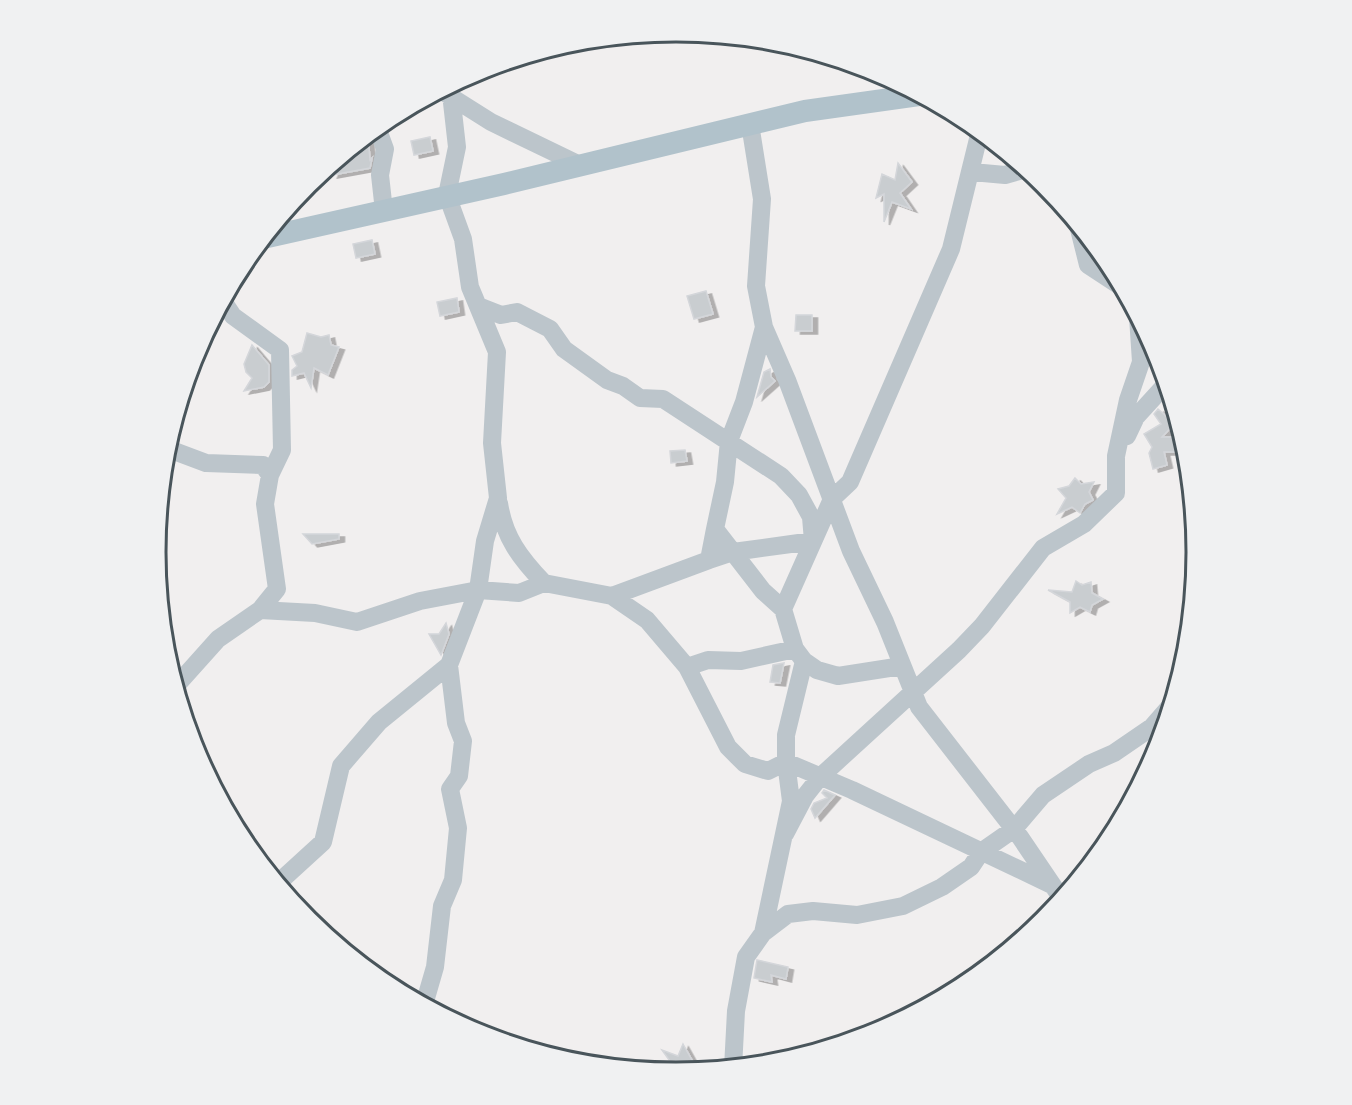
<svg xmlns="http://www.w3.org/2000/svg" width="1352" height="1105" font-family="'Exo 2',sans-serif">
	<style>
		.building { fill: #c9cdd0; stroke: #d4d6da; stroke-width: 1.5; filter: url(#shadow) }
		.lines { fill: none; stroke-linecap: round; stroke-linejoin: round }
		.minor { stroke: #bcc5cb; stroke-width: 18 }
		.major { stroke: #b1c2cb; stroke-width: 22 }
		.rim { fill: none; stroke: #49555b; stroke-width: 3 }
	</style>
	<defs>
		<filter id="shadow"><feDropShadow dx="5.5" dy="3" stdDeviation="0" flood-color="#0004"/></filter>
	</defs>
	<rect width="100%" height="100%" fill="#f1efef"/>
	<path class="building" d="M368,135L370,160L372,158L370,168L332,175L339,158Z
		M430,137L433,151L414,155L411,141Z
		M898,163L912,182L900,193L911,209L892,202L884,222V194L876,198L882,174L895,180Z
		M372,240L375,254L356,258L353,244Z
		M706,291L713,314L694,319L687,296Z
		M457,298L459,312L440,316L437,302Z
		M796,315H812V331H795Z
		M307,333L321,337L329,335L331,345L339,347L328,375L314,368L311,388L304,373L292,376V370L297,366L292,356L302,352Z
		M252,345L269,365V382L264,387L244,391L252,378L246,372L244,364Z
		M770,369L771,377L775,381L757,397L764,372Z
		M1158,409L1166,416L1176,414L1178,420L1162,437H1176L1177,452H1164L1167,465L1153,469L1149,453L1152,447L1144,434L1161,424L1154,414Z
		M685,450L687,461L671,463L670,451Z
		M1075,478L1081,484L1094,482L1089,492L1093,500L1085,504L1080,513L1072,507L1057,514L1066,498L1058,489L1069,486Z
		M303,534H339V539L312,544Z
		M1076,581L1082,585L1091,582L1092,593L1103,599L1092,605L1090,612L1080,607L1070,613V602L1048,590L1072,592Z
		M446,623L449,634L441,655L429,634H439Z
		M784,663L780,683L770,682L773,665Z
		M824,790L835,795L815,818L811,809L814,803L827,798L822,793Z
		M757,960L788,967L786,979L771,975L772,982L754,978Z
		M683,1044L693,1062L687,1063L689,1072L671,1073L672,1064L662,1050L678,1056Z"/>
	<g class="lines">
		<path class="minor" d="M445,93L491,122L580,165
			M750,124L762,199L756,286L764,327L787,380L851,551L885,622L919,707L1020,837L1062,899
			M377,127L385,149L380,175L384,211
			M972,172L1005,175L1026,169
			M1078,225L1088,265L1123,288
			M223,301L233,316L280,350L282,450L270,475
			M478,306L501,315L517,312L550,329L564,349L607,380L623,386L640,398L663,399L781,476L799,495L811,517L813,541L733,552L709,560
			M764,327L744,402L729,441L725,482L715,529L763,591L783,609L795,649L804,661L817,670L838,676L902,666
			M1127,436L1136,417L1167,383
			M166,448L206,463L263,465L270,475L265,504L277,589L260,610L218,639L175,687
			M499,503C504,537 520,558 544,583
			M612,596L647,620L687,667L728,747L745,764L768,771L786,762L852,790L1052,885
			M783,609L832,499L850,482L951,249L980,131
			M260,610L315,613L357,622L420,601L478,590L485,541L498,498L492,443L497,352L470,287L463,239L447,195L457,147L450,85
			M687,667L708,660L741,661L795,649
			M785,834L805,796L820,777L959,650L982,626L1043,548L1084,524L1116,493V456L1128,400L1141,362L1138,317
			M277,884L323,842L341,766L379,722L449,665
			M763,933L788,914L813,911L857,915L903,906L942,887L971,867L981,852L1014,829L1043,795L1089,764L1114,753L1152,727L1172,704
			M424,1005L435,967L442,906L453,880L458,828L450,789L459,776L463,741L456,723L449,665L478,590L519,593L544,583L612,596L709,560L715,529
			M733,1068L736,1011L746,957L763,933L791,801L786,762V735L804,661"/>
		<path class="major" d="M263,238L504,184L805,111L919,95"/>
	</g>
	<path d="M0 0H1352V1105H0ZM166 552a510 510 0 1 1 1020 0a510 510 0 1 1-1020 0Z" fill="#f0f1f2" fill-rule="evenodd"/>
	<path class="rim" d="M166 552a510 510 0 1 1 1020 0a510 510 0 1 1-1020 0Z"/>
</svg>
